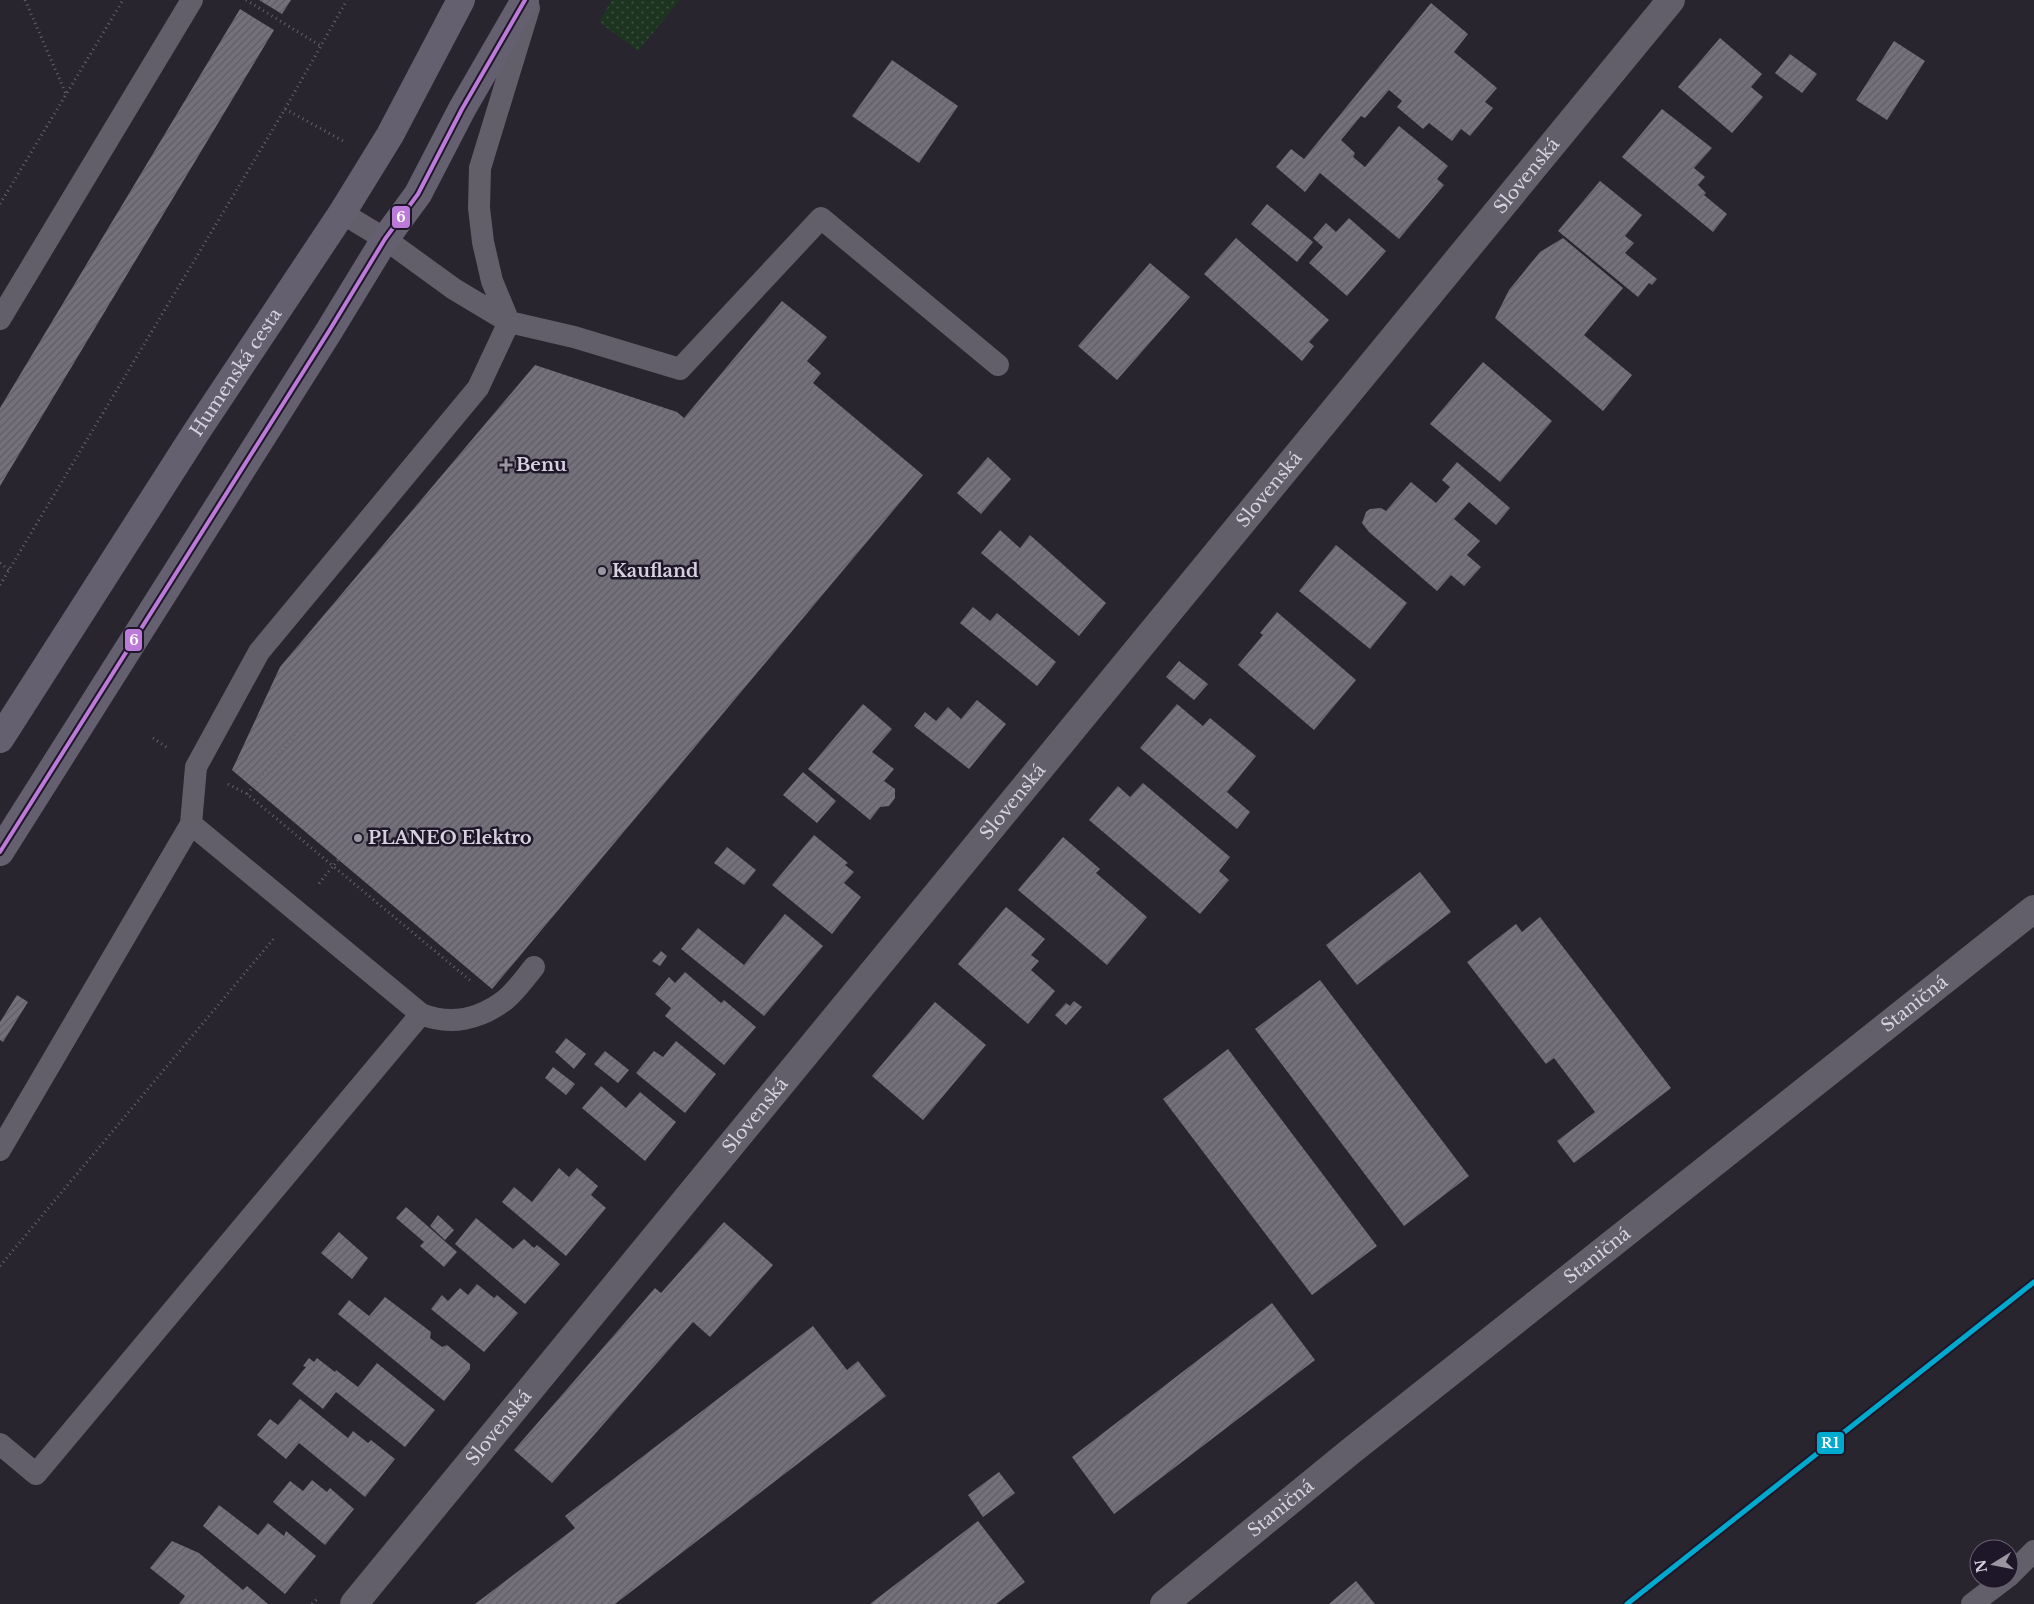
<svg xmlns="http://www.w3.org/2000/svg" width="2034" height="1604" font-family="'Libre Baskerville',serif">
	<style>
		.park { fill: url(#park-dots) }
		.building { fill: url(#building-hatch) }
		.lines { fill: none; stroke-linecap: round; stroke-linejoin: round }
		.path { stroke: #67636e; stroke-width: 3; stroke-dasharray: 1 4; stroke-linecap: butt }
		.lane { stroke: #635f6a; stroke-width: 22 }
		.street { stroke: #635f6a; stroke-width: 28 }
		.primary { stroke: #64606f; stroke-width: 28 }
		.bus-1-casing { stroke: #1e1629; stroke-width: 8 }
		.bus-1 { stroke: #bd7bd9; stroke-width: 4 }
		.rail-1-casing { stroke: #1e1629; stroke-width: 9 }
		.rail-1 { stroke: #00a9ce; stroke-width: 5 }
		.poi-dot { fill: #9995a1; stroke: #1e1629; stroke-width: 2 }
		.labels { text-anchor: middle; dominant-baseline: central; stroke-width: 5; stroke-linejoin: round; paint-order: stroke }
		.street-label { font-size: 18px; fill: #d6d1df; stroke: #1e1629 }
		.poi-label { font-size: 18px; font-weight: bold; fill: #d6d1df; stroke: #1e1629; text-anchor: start }
		.line-badge { stroke: #1e1629; stroke-width: 2 }
		.badge-label { font-size: 14px; text-anchor: middle; font-weight: bold; fill: #fff }
	</style>
	<defs>
		<pattern id="park-dots" width="8" height="8" patternUnits="userSpaceOnUse" patternTransform="scale(1.25)"><rect width="8" height="8" fill="#1d3520"/><path d="M2 2h.1M6 6h.1" fill="none" stroke="#3d5140" stroke-width="1.8" stroke-linecap="round"/></pattern>
		<pattern id="building-hatch" width="6" height="6" patternUnits="userSpaceOnUse" patternTransform="scale(1.25)"><rect width="6" height="6" fill="#74717b"/><path d="M-1 1l2-2M0 6l6-6M5 7l2-2" fill="none" stroke="#5f5d65"/></pattern>
	</defs>
	<rect width="100%" height="100%" fill="#28252f"/>
	<path class="park" d="M612,0H680L638,51L599,22Z"/>
	<path class="building" d="M259,0H291L282,14Z
		M1431,3L1468,34L1454,52L1497,88L1485,102L1493,108L1470,136L1461,129L1452,141L1429,123L1423,129L1397,107L1402,101L1389,90L1365,118L1361,116L1341,140L1355,153L1353,157L1365,167L1399,126L1448,166L1437,179L1444,185L1399,239L1320,173L1305,192L1276,167L1291,149L1304,159Z
		M240,9L274,30L0,486V408Z
		M1720,38L1762,74L1751,87L1763,97L1732,133L1678,87Z
		M1894,41L1925,61L1887,120L1856,100Z
		M1790,54L1817,74L1802,93L1775,73Z
		M892,60L958,106L919,163L852,116Z
		M1662,109L1712,148L1694,168L1705,177L1698,185L1706,193L1704,195L1727,214L1713,232L1622,157Z
		M1600,181L1642,215L1625,236L1634,243L1625,253L1657,279L1652,285L1649,283L1638,297L1558,231Z
		M1267,204L1313,242L1297,262L1251,224Z
		M1349,218L1386,251L1347,296L1309,263L1323,247L1313,238L1326,223L1336,232Z
		M1236,238L1329,320L1309,342L1314,346L1302,361L1204,274Z
		M1563,238L1623,288L1584,335L1632,375L1603,411L1495,318L1509,290L1540,252Z
		M1150,263L1190,297L1117,380L1078,346Z
		M782,301L827,337L807,361L821,373L813,383L923,475L492,989L232,770L280,667L535,365L677,412L684,418Z
		M1483,362L1552,421L1500,482L1430,424Z
		M988,457L1011,479L981,514L957,493Z
		M1457,462L1510,508L1496,525L1469,502L1454,519L1480,541L1467,555L1481,567L1464,586L1451,575L1437,591L1369,532L1362,523L1366,512L1370,509L1381,508L1386,511L1411,482L1436,503L1450,487L1442,480Z
		M1000,530L1020,548L1030,535L1106,603L1079,636L981,553Z
		M1336,545L1407,603L1370,649L1299,591Z
		M973,607L990,621L997,613L1056,662L1037,686L960,623Z
		M1277,612L1356,680L1314,730L1238,665L1263,635L1260,633Z
		M1179,661L1208,684L1194,700L1166,677Z
		M977,700L1006,724L969,769L914,726L925,712L936,721L948,707L961,719Z
		M863,704L892,729L872,752L894,769L884,781L895,789V798L889,806L880,807L870,820L808,769Z
		M1177,704L1203,726L1210,718L1256,756L1227,792L1250,812L1237,829L1140,748Z
		M803,772L836,801L817,823L783,795Z
		M1143,783L1230,857L1219,871L1229,880L1200,914L1089,820L1118,786L1130,797Z
		M814,835L848,863L845,865L854,872L844,883L861,897L832,934L772,885Z
		M1063,837L1100,869L1096,873L1147,917L1107,965L1018,890Z
		M727,847L756,870L744,885L714,863Z
		M1420,872L1451,912L1357,985L1326,945Z
		M1006,907L1045,939L1031,955L1039,961L1031,970L1055,991L1028,1024L958,964Z
		M785,914L823,946L764,1016L681,949L698,928L744,965Z
		M1540,917L1671,1088L1574,1163L1557,1141L1595,1112L1554,1058L1546,1064L1467,962L1516,924L1522,932Z
		M661,951L667,956L660,966L652,961Z
		M685,972L721,1003L724,1000L756,1027L724,1065L665,1016L671,1008L655,994L669,977L675,983Z
		M1320,980L1469,1176L1404,1226L1255,1029Z
		M17,995L28,1002L3,1042L0,1040V1022Z
		M1074,1001L1082,1007L1066,1025L1055,1015L1066,1003L1070,1006Z
		M935,1002L986,1045L923,1120L872,1076Z
		M566,1038L586,1054L574,1069L555,1052Z
		M676,1041L716,1074L685,1113L636,1073L654,1051L663,1057Z
		M1228,1049L1377,1246L1312,1295L1163,1099Z
		M605,1051L629,1070L618,1083L594,1064Z
		M553,1067L575,1084L566,1095L545,1078Z
		M601,1086L626,1108L640,1092L676,1122L645,1161L582,1108Z
		M559,1168L569,1177L577,1168L598,1186L591,1195L606,1208L566,1256L502,1202L514,1187L532,1202Z
		M406,1207L457,1252L444,1267L420,1246L424,1242L396,1218Z
		M438,1215L454,1230L445,1240L430,1226Z
		M476,1218L513,1249L524,1239L534,1248L537,1245L560,1264L525,1304L455,1244Z
		M724,1222L773,1265L710,1337L693,1322L552,1483L514,1450L655,1288L661,1293Z
		M339,1232L368,1258L352,1279L321,1253Z
		M477,1284L494,1298L497,1295L518,1313L484,1352L431,1309L442,1295L448,1301L460,1288L468,1295Z
		M385,1297L431,1332L430,1338L442,1347L447,1345L470,1364V1369L444,1401L338,1314L349,1300L369,1316Z
		M1272,1303L1315,1360L1114,1514L1072,1457Z
		M813,1326L847,1370L858,1361L886,1396L615,1604H475L575,1528L565,1516Z
		M309,1358L314,1362L317,1358L335,1372L336,1370L358,1387L377,1363L435,1410L405,1447L336,1392L323,1409L292,1384L306,1367L303,1366Z
		M300,1399L348,1438L353,1431L368,1443L371,1440L395,1459L365,1497L299,1443L286,1459L257,1435L270,1419L278,1425Z
		M999,1472L1015,1493L983,1517L968,1495Z
		M312,1480L327,1492L330,1488L354,1509L325,1545L273,1502L290,1481L303,1491Z
		M219,1505L258,1535L268,1523L284,1536L286,1531L316,1556L285,1594L203,1526Z
		M978,1521L1025,1582L996,1604H870Z
		M172,1541L199,1553L243,1590L247,1586L268,1604H179L185,1596L150,1568Z
		M1356,1581L1375,1604H1329Z"/>
	<g class="lines">
		<path class="path" d="M25,0L66,94
			M246,0L321,46
			M285,109L345,142
			M0,204L123,0
			M0,563L9,570
			M0,585L285,109L347,0
			M153,738L169,749
			M228,784L247,794L333,866L317,886
			M247,794L301,727
			M338,860L333,866L472,982
			M0,1266L275,937
			M312,1604L318,1598"/>
		<path class="lane" d="M342,213L385,239L454,289L509,322L574,337L680,369L821,218L998,365
			M0,319L192,0
			M421,1014C451,1026 480,1019 505,1000C516,991 525,978 534,967
			M0,1150L191,824L196,767L259,652L478,388L509,322L492,281L483,242L479,208L480,168L529,8
			M0,1444L36,1474L421,1014L191,824
			M2009,1576L2034,1551
			M1972,1604L2005,1579"/>
		<g class="street">
			<path id="s1" d="M354,1604L1671,0"/>
			<path id="s2" d="M1164,1604L1351,1451L2034,909"/>
		</g>
		<g class="primary">
			<path id="s3" d="M0,739L195,434L342,213L390,135L461,0"/>
			<path d="M0,852L329,331L385,239L418,194L462,109L525,0"/>
		</g>
		<defs>
			<path id="bus-1" d="M0,852L329,331L385,239L418,194L462,109L525,0"/>
		</defs>
		<use href="#bus-1" class="bus-1-casing"/>
		<use href="#bus-1" class="bus-1"/>
		<defs>
			<path id="rail-1" d="M1627,1604L2034,1282"/>
		</defs>
		<use href="#rail-1" class="rail-1-casing"/>
		<use href="#rail-1" class="rail-1"/>
	</g>
	<g class="poi-dot">
		<path d="M503.5 457.5h5v5h5v5h-5v5h-5v-5h-5v-5h5z"/>
		<circle cx="602" cy="571" r="5"/>
		<circle cx="358" cy="838" r="5"/>
	</g>
	<g class="labels">
		<g class="street-label">
			<text stroke="none"><textPath href="#s1" startOffset="1848">Slovenská</textPath></text>
			<text stroke="none"><textPath href="#s3" startOffset="436">Humenská cesta</textPath></text>
			<text stroke="none"><textPath href="#s1" startOffset="1442">Slovenská</textPath></text>
			<text stroke="none"><textPath href="#s1" startOffset="1038">Slovenská</textPath></text>
			<text stroke="none"><textPath href="#s2" startOffset="961">Staničná</textPath></text>
			<text stroke="none"><textPath href="#s1" startOffset="632">Slovenská</textPath></text>
			<text stroke="none"><textPath href="#s2" startOffset="556">Staničná</textPath></text>
			<text stroke="none"><textPath href="#s1" startOffset="228">Slovenská</textPath></text>
			<text stroke="none"><textPath href="#s2" startOffset="151">Staničná</textPath></text>
		</g>
		<g class="poi-label">
			<text x="516" y="465">Benu</text>
			<text x="612" y="571">Kaufland</text>
			<text x="368" y="838">PLANEO Elektro</text>
		</g>
	</g>
	<g class="line-badge">
		<rect x="391" y="205" width="20" height="24" rx="5" fill="#bd7bd9"/>
		<rect x="124" y="628" width="19" height="24" rx="5" fill="#bd7bd9"/>
		<rect x="1816" y="1431" width="29" height="24" rx="5" fill="#00a9ce"/>
	</g>
	<g class="badge-label">
		<text x="401" y="222">6</text>
		<text x="134" y="645">6</text>
		<text x="1830" y="1448">R1</text>
	</g>
	<g transform="translate(1994 1564) rotate(260)"><circle r="24" fill="#1e1629" stroke="#686172"/>
	<path d="M0-4L9 19L0 12L-9 19Z" fill="#9995a1"/>
	<text y="-8" font-size="14" font-weight="bold" text-anchor="middle" fill="#d6d1df">N</text>
	</g>
</svg>
